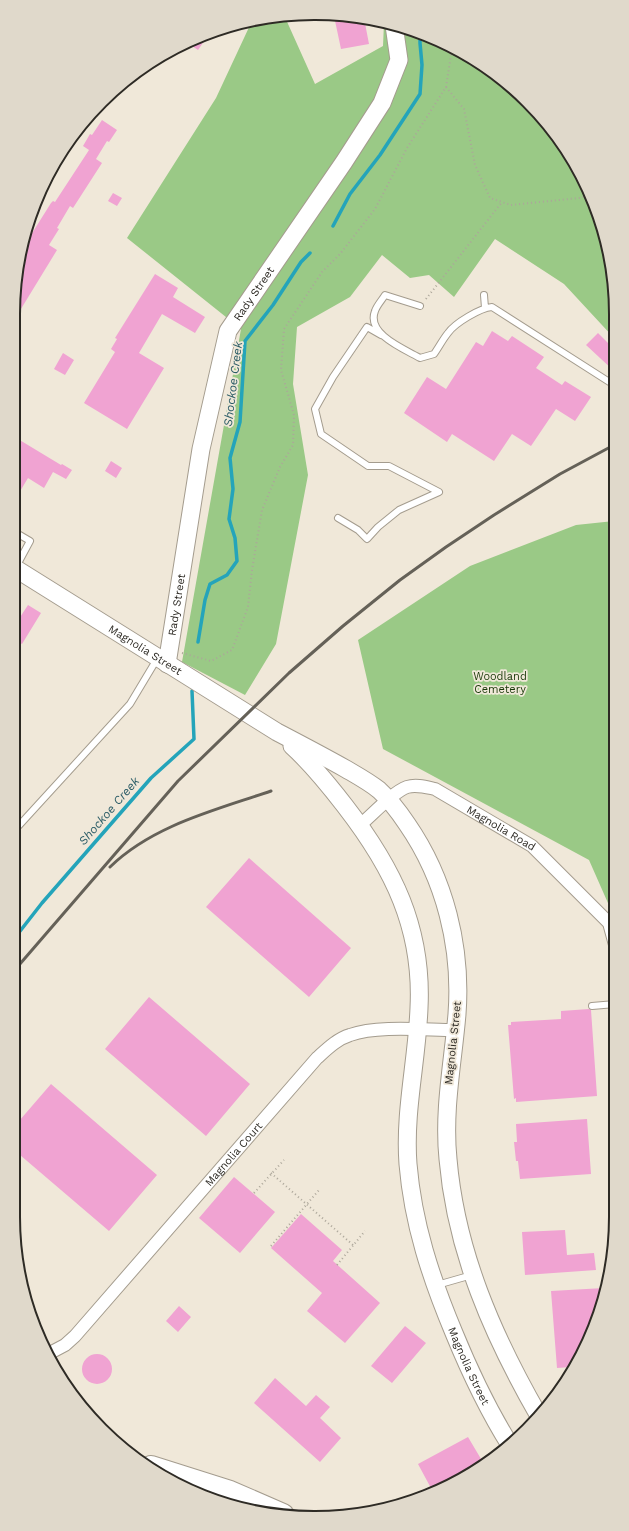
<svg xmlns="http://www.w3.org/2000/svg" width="629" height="1531" font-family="'Work Sans',sans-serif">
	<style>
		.green { fill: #9ac986 }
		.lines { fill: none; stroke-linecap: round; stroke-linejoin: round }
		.stream { stroke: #24a4ba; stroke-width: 3.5 }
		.building { fill: #f0a3d2 }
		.lane-casing { stroke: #a49c8e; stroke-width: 8 }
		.street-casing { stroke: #a49c8e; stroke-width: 14 }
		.secondary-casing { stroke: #a49c8e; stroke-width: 19 }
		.highway-casing { stroke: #a49c8e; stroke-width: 24 }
		.path { stroke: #aca69a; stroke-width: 2; stroke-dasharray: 1 3; stroke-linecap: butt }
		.lane { stroke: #fff; stroke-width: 6 }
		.street { stroke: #fff; stroke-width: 12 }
		.secondary { stroke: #fff; stroke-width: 17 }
		.highway { stroke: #fff; stroke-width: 22 }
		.rail { stroke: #656158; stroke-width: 3 }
		.labels { text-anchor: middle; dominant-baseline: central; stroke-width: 3.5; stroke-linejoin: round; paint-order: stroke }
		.street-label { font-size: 11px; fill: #2e2b25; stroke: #f0e8d9 }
		.park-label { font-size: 11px; fill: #193808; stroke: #f0e8d9 }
		.water-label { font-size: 12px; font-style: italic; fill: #2c5d67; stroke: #f0e8d9 }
		.rim { fill: none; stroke: #2e2b25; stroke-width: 2 }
	</style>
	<rect width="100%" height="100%" fill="#f0e8d9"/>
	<path class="green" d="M284,15L315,84L383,46L384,23L411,29L482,64L541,116L593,199L613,275L614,338L564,284L495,239L454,297L429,275L410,278L382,255L350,297L297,327L293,384L308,475L276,644L245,695L182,662L241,329L127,238L216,98L251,23L250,21Z
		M614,521L615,919L589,860L383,749L358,640L470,566L576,525Z"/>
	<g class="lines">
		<path class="stream" d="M333,226L350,194L380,155L420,94L422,65L420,43V33
			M198,642L205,600L210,584L227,575L237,561L235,538L229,519L233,489L230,458L240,422L245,341L273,305L301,262L310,253
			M13,938L17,935L42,903L151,778L194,739L192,691"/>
	</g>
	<path class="building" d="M340,15L354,16L364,18L369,44L341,49L334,16Z
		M209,34L198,50L186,42L197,38Z
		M102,120L117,130L109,142L107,141L96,159L102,163L73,208L70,206L57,228L59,229L49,245L57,250L13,322V314L24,246L51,203L53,201L55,202L89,150L83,146L90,134L92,135Z
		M113,193L122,198L117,206L108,201Z
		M155,274L178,288L173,297L205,317L195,333L162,314L139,353L164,368L127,429L84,403L115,352L111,349L117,339L115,338Z
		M492,331L508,341L512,336L544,357L536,368L562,385L565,381L591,397L575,421L556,409L531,446L512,434L494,461L452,434L447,442L404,413L427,377L446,389L476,342L483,346Z
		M598,333L614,349V371L586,345Z
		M63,353L74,360L65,375L54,369Z
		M13,436L61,465L62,464L72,470L66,479L53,472L44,488L28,478L13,503Z
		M111,461L122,468L116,478L105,471Z
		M28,605L41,613L22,644L13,639V628Z
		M249,858L351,948L309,997L206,907Z
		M149,997L250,1084L206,1136L105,1049Z
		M589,1009L591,1010L597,1096L516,1102V1098L514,1099L508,1025H511V1022L561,1019V1011Z
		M51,1084L157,1175L109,1231L13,1149V1128Z
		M587,1119L591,1174L520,1179L518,1161H516L514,1142H517L516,1124Z
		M234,1177L275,1212L240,1253L199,1218Z
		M301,1214L342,1250L333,1261L380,1303L345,1343L307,1311L322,1293L271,1248Z
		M565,1230L567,1255L594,1253L596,1270L525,1275L522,1232Z
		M604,1288L600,1313L571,1367L557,1368L551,1291Z
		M179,1306L191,1317L178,1332L166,1321Z
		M405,1326L426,1343L392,1383L371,1366Z
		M82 1369a15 15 0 1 1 30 0a15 15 0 1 1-30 0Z
		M275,1378L306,1406L316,1395L330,1407L320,1418L341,1438L320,1462L254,1403Z
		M468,1437L484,1464L465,1477L432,1490L418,1464Z"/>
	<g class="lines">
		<defs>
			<path id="lane" d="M484,295L485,308
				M420,306L385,295C382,300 377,305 375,311C366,334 404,349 420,358L434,354C439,347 443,339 448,333C455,323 480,308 492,307L614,385
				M338,518L358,530L367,539L378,527L399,510L439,492L389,466H368L321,434L315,409L333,377L367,327L381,335
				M13,531L30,541L16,567
				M13,832L130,704L157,659
				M592,1006L615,1004
				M437,1285L472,1275"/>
			<g id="street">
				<path id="s1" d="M360,825C372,815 393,792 407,787C416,784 426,787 435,789L532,846L609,923L615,945"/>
				<path id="s2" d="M48,1354L65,1345L75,1336L317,1058C327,1049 337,1039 350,1035C378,1025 425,1030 455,1030"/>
			</g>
			<g id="secondary">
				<path id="s3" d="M13,567L277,732C300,744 323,756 346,769C358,776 369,782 379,790C390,800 399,812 407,824C445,879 462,947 457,1014C453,1062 443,1110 448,1159C456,1252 493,1336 539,1416"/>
				<path id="s4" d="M167,664L201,449L228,331L344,162L382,103L399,60L394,25"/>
				<path id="s5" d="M292,746C312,764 328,784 345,806C393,868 423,928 419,1008C417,1061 404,1112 408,1164C413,1224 431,1278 454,1333C470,1372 488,1410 510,1445"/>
			</g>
			<path id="highway" d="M151,1467L230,1492L283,1515"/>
		</defs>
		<use href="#lane" class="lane-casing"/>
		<use href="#street" class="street-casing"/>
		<use href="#secondary" class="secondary-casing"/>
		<use href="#highway" class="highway-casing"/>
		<path class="path" d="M446,87L464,109L475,165L490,198L511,205L579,198L591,195
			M426,299L502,202
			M182,653L211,661L232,650L248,607L252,570L262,510L280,467L293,445L294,415L281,370L284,329L322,272L340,254L375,209L407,148L446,87L452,49
			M271,1173L353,1245
			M254,1193L284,1160
			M271,1246L319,1190
			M337,1265L365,1231"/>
		<use href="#lane" class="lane"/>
		<use href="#street" class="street"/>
		<use href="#secondary" class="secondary"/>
		<use href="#highway" class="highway"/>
		<path class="rail" d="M110,867C153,825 216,810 271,791
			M13,972L178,781L289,673L343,626L400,580L446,547L494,515L560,474L614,445"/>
	</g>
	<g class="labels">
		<g class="street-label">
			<text stroke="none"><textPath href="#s4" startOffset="384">Rady Street</textPath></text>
			<text stroke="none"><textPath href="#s4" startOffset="60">Rady Street</textPath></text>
			<text stroke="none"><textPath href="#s3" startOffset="156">Magnolia Street</textPath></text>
			<text stroke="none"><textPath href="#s1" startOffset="166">Magnolia Road</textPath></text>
			<text transform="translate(453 1043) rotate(-84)">Magnolia Street</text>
			<text stroke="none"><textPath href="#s2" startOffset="274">Magnolia Court</textPath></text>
			<text stroke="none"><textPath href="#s5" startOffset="669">Magnolia Street</textPath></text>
		</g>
		<g class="park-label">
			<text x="500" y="676">Woodland<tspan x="500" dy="13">Cemetery</tspan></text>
		</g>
		<g class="water-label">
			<text transform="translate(233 384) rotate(-83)">Shockoe Creek</text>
			<text transform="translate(109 811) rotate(-49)">Shockoe Creek</text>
		</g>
	</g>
	<path d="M0 0H629V1531H0ZM314 20H315A294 294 0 0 1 609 314V1217A294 294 0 0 1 315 1511H314A294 294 0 0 1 20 1217V314A294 294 0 0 1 314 20Z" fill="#e0d9cb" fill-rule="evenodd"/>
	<path class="rim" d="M314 20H315A294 294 0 0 1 609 314V1217A294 294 0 0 1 315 1511H314A294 294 0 0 1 20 1217V314A294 294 0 0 1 314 20Z"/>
</svg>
